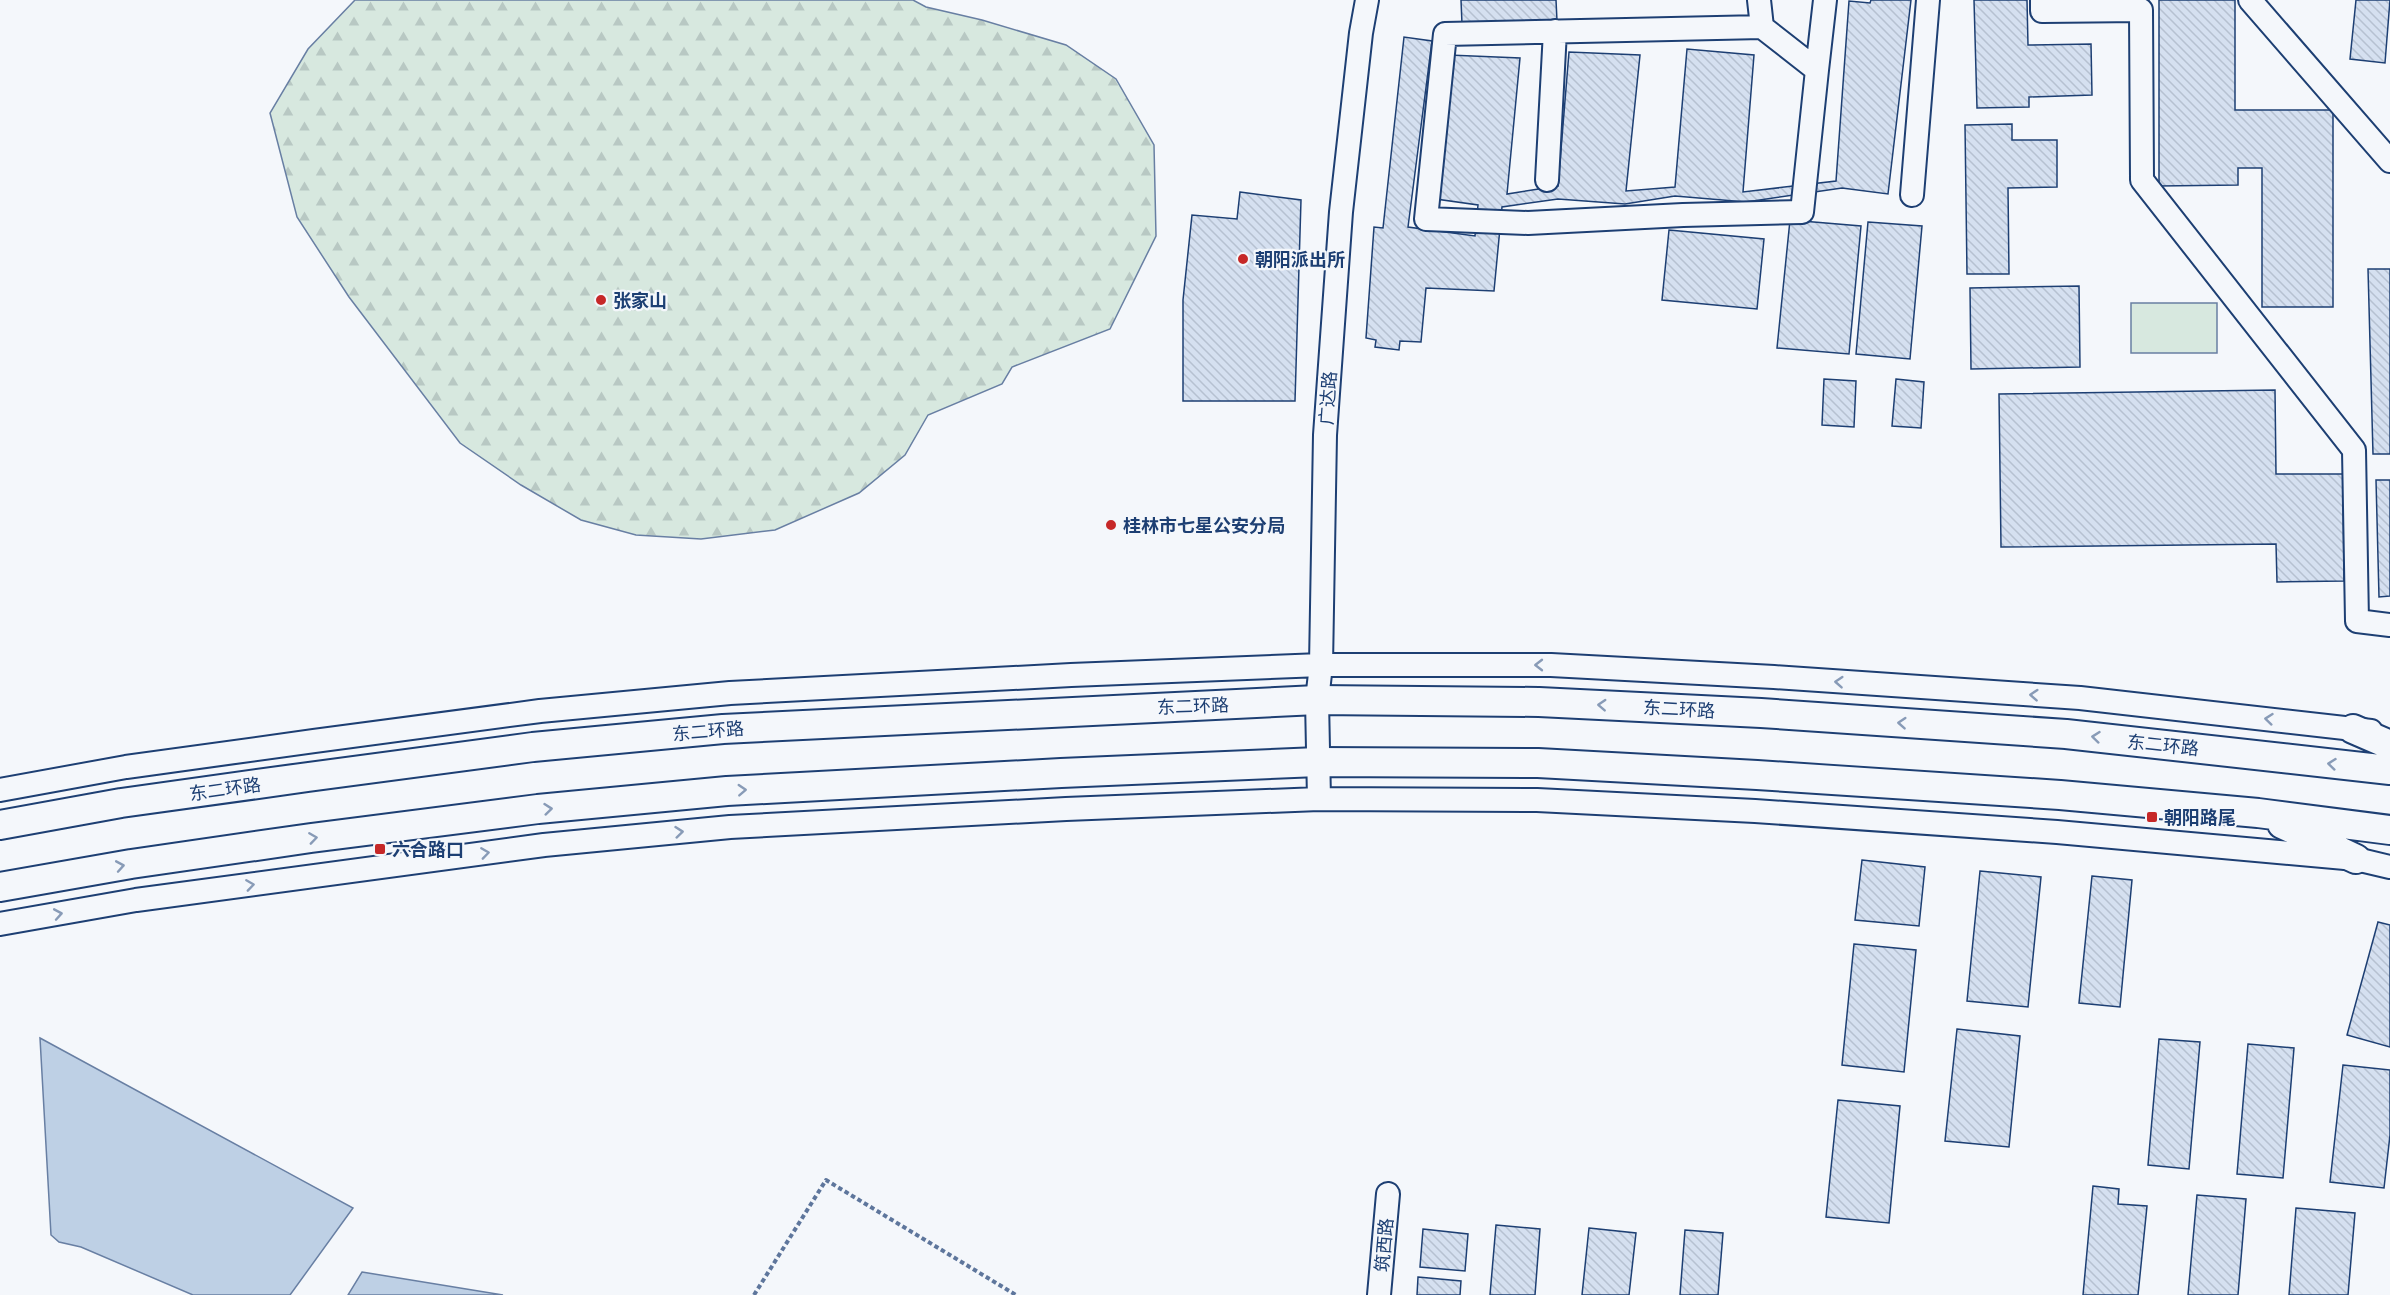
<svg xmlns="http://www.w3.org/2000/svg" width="2390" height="1295" font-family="Poppins,'Noto Sans SC',sans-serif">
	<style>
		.forest { fill: url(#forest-firs); stroke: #687fa3; stroke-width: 1.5 }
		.garden { fill: #d7e8df; stroke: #687fa3; stroke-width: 1.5 }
		.water { fill: #bed0e5; stroke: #687fa3; stroke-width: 1.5 }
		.building { fill: url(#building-back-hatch); stroke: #1d3f73; stroke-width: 1.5 }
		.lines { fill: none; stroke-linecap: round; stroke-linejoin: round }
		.minor-casing { stroke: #1d3f73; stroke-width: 26 }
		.major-casing { stroke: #1d3f73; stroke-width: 32 }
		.path { stroke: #5e769c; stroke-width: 4; stroke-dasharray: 4.5 3; stroke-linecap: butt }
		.minor { stroke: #f4f7fb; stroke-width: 22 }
		.major { stroke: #f4f7fb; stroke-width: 28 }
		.oneway { stroke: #889bb7 }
		.poi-dot { fill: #c62828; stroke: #f4f7fb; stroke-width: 2 }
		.labels { text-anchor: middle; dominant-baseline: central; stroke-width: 4.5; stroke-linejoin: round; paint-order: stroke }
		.poi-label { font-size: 18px; font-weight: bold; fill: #1d3f73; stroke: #f4f7fb; text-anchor: start }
		.street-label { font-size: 18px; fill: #1d3f73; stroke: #f4f7fb }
	</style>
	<defs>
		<pattern id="forest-firs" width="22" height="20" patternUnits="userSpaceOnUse" patternTransform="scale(1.5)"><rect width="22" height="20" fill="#d7e8df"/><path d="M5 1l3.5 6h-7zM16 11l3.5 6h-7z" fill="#b8c8c3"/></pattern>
		<pattern id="building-back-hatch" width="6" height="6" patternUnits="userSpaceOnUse" patternTransform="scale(1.5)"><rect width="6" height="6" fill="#d5e0f0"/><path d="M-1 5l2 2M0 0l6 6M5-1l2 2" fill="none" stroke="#b6c1d1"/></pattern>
	</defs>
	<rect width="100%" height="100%" fill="#f4f7fb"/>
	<path class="forest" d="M355,0H913L926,7L982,20L1066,45L1116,79L1154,145L1156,236L1110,329L1012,367L1002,384L928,415L905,455L859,493L775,530L701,539L636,535L581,520L521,485L460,443L349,297L297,217L270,113L308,49Z"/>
	<path class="garden" d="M2131,303H2217V353H2131Z"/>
	<path class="water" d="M40,1038L353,1208L290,1295H193L81,1247L59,1242L51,1235Z
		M362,1272L503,1295H348Z"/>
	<path class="building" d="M1461,0H1556L1557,21L1462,24Z
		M1871,0H1911L1888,194L1842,188L1746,202L1675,196L1625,204L1558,199L1502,207L1494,291L1426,288L1421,342L1400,341L1399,350L1375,347L1376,340L1366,338L1374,227L1383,228L1404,37L1432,41L1408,227L1475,236L1478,205L1436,199L1449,55L1520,58L1507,194L1558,186L1569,52L1640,55L1626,191L1675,187L1687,49L1754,55L1743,192L1836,181L1849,1L1870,3Z
		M1974,0H2027L2028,45L2091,44L2092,95L2029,97V107L1977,108Z
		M2159,0H2235V110H2333V307H2262V168H2238V185L2159,186Z
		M2356,0H2390L2385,63L2350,59Z
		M2012,124V140H2057V187L2008,188L2009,274H1967L1965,125Z
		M1240,192L1301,200L1295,401H1183V300L1192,215L1237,219Z
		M1790,220L1861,226L1849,354L1777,348Z
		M1868,222L1922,226L1910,359L1856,354Z
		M1669,230L1764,239L1757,309L1662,300Z
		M2368,269H2390V454H2373Z
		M2079,286L2080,367L1971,369L1970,288Z
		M1824,379L1856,381L1854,427L1822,425Z
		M1896,379L1924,382L1921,428L1892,426Z
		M2275,390L2276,474H2343L2344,581L2277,582L2276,544L2001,547L1999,394Z
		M2376,480H2390V596L2379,597Z
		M1862,860L1925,867L1919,926L1855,920Z
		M1980,871L2041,877L2028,1007L1967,1001Z
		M2092,876L2132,880L2120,1007L2079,1003Z
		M2378,922L2390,925V1047L2347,1035Z
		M1854,944L1916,950L1904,1072L1842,1065Z
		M1957,1029L2020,1036L2009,1147L1945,1141Z
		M2159,1039L2200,1042L2189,1169L2148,1165Z
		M2248,1044L2294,1048L2283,1178L2237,1174Z
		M2343,1065L2390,1070V1135L2384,1188L2330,1182Z
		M1838,1100L1900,1106L1889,1223L1826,1217Z
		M2093,1186L2119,1189L2118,1204L2147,1206L2138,1295H2083Z
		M2197,1195L2246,1199L2238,1295H2188Z
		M2296,1208L2355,1213L2348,1295H2289Z
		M1496,1225L1540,1229L1535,1295H1490Z
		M1589,1228L1636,1233L1629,1295H1582Z
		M1423,1229L1468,1234L1465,1271L1420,1267Z
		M1685,1230L1723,1233L1718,1295H1680Z
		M1418,1277L1461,1281L1460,1295H1417Z"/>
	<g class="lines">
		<defs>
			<path id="minor" d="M1759,0L1762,27L1817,70L1802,212L1683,215L1528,223L1426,219L1445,34L1762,27
				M2042,0V11L2141,10L2142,180L2354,450L2357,621L2390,625
				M2250,0L2390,161
				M1817,70L1825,0
				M1547,180L1555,31
				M1912,195L1928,0
				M0,790L126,767L314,741L540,711L730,693L1071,675L1321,665H1551L1774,677L2080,698L2371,731
				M1319,799L1317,700L1321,665L1325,435L1341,212L1361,33L1367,0
				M0,924L136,900L544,845L730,827L1066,809L1319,799L1537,800L1755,811L2057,832L2356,859L2390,867
				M1379,1295L1388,1194"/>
			<path id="major" d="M2353,729L2390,745
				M2282,824L2356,859
				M0,825L121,803L308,777L533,747L723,729L1317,700L1539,702L1761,713L2066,734L2390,770
				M0,887L131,864L311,838L538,809L727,791L1061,773L1318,762L1538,763L1757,775L2060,795L2258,813L2390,830"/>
		</defs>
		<use href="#minor" class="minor-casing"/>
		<use href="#major" class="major-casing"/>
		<path class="path" d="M754,1295L826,1180L1016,1295"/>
		<use href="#minor" class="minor"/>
		<use href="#major" class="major"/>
	</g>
	<defs><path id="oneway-chevron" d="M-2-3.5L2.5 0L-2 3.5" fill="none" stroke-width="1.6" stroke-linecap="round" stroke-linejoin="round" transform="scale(1.5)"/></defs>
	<g class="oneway">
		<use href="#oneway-chevron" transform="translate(1539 665) rotate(-180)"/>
		<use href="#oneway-chevron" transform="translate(1839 682) rotate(-176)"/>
		<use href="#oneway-chevron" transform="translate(2034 695) rotate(-176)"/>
		<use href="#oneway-chevron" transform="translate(1602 705) rotate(-177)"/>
		<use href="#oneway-chevron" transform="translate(2269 719) rotate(-174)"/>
		<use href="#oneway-chevron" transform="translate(1902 723) rotate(-176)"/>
		<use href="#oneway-chevron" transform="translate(2096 737) rotate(-174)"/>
		<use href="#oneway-chevron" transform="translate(2332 764) rotate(-174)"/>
		<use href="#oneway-chevron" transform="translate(742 790) rotate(-3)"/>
		<use href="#oneway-chevron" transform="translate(548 809) rotate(-6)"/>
		<use href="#oneway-chevron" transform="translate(679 832) rotate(-6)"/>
		<use href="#oneway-chevron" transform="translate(313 838) rotate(-8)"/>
		<use href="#oneway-chevron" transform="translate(485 853) rotate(-8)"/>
		<use href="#oneway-chevron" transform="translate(120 866) rotate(-10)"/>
		<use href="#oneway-chevron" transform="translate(250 885) rotate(-8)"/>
		<use href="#oneway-chevron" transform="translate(58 914) rotate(-10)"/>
	</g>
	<g class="poi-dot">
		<circle cx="1243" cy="259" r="6"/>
		<circle cx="601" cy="300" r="6"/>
		<circle cx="1111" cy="525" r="6"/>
		<rect x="2146" y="811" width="12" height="12" rx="3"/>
		<rect x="374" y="843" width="12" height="12" rx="3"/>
	</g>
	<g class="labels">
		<g class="poi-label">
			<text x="1255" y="259">朝阳派出所</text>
			<text x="613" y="300">张家山</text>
			<text x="1123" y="525">桂林市七星公安分局</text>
			<text x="2164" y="817">朝阳路尾</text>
			<text x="392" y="849">六合路口</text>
		</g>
		<g class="street-label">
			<text transform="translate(1328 398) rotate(-86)">广达路</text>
			<text transform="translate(1193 706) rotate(-2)">东二环路</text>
			<text transform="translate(1679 709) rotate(3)">东二环路</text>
			<text transform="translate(708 731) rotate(-5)">东二环路</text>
			<text transform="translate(2163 745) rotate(6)">东二环路</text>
			<text transform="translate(225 789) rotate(-8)">东二环路</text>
			<text transform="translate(1384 1245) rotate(-85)">筑西路</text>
		</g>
	</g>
</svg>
